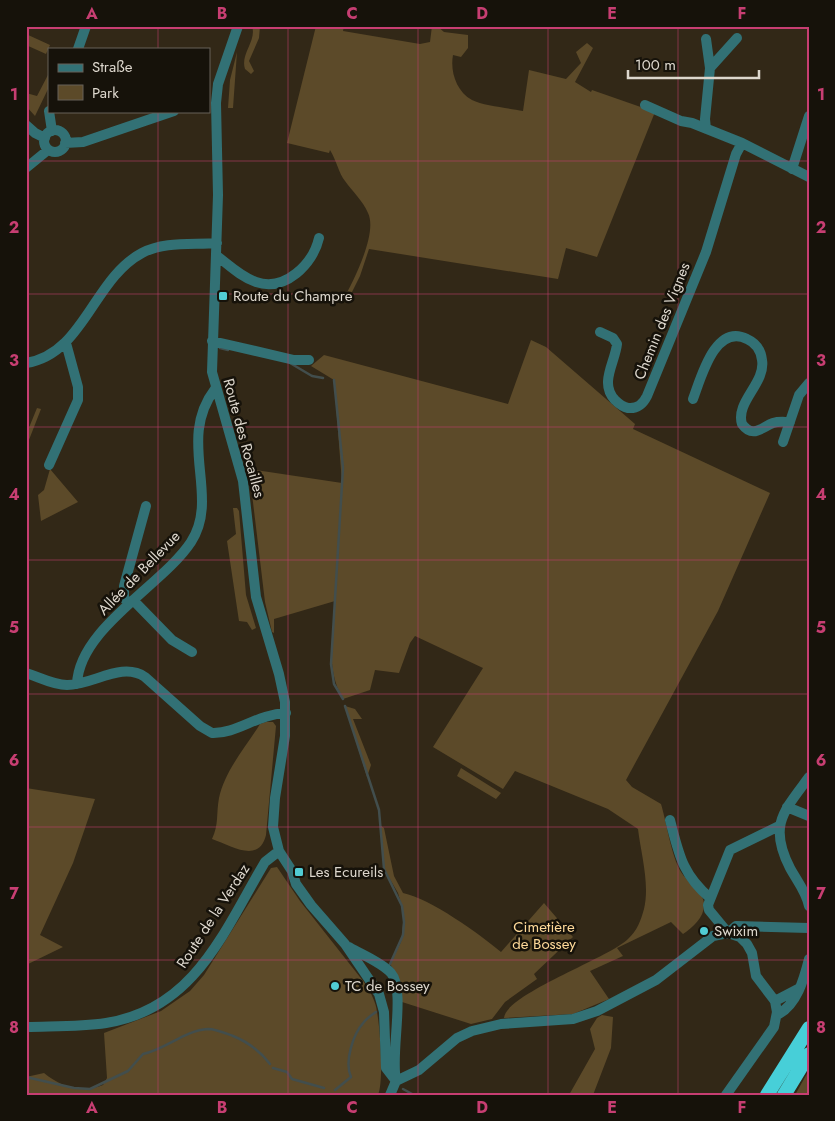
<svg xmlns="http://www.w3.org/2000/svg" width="835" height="1121" font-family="Jost,sans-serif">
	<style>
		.green { fill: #5c4a29 }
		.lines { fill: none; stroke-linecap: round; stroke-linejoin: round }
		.stream { stroke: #424e4d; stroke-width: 2.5 }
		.minor { stroke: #327175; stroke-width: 10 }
		.highway { stroke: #47cfd8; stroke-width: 14 }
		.grid { fill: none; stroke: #c73e72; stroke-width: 1; stroke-opacity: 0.55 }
		.poi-dot { fill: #51ccd4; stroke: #16120a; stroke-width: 2 }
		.labels { text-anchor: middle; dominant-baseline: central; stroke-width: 5; stroke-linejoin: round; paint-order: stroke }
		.poi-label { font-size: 15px; fill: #ddd7cd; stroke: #16120a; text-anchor: start }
		.street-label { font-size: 15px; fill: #ddd7cd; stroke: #16120a }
		.park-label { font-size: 15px; fill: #fed999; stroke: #16120a }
		.neatline { fill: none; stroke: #c73e72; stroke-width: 2 }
		.grid-label { font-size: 16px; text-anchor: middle; font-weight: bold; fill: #c73e72 }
	</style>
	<rect width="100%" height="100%" fill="#322817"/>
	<path class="green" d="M252,26H260L259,38L249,61L254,71L251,74L245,69C240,54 257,41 252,26Z
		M316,26H344L343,31L420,44L430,42L432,26H437L444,32L468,35V48L461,57L453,55C450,71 456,91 472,100C484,106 509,108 523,111L529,70L566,79L581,63L576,52L587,43L593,48L575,82L591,92L592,90L655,112L597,257L566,248L558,279L369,249L360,276L348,300H343C353,282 378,233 368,213C363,201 352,191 345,181C339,174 336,159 330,150L329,153L287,143Z
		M26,34L50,45L46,54L26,45Z
		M237,52L233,108H228L230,80Z
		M49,73V87L35,116L26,106V93L37,96Z
		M531,340L546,347L635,424L633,429L770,493L718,611L626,780L632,787L661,804C667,824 671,855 681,872C687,882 703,891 704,903C705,917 693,927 683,934L671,922L617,948L623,956L590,971L609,999L573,1014L504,1018C506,994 607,959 628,939C637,931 641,920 644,909C650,884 641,854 638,829L608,809L515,771L503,789L433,747L483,668L415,636L410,643L399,673L375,670L370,690L343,699C325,668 333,635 335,601L274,619V633L272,632L265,602L249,469L342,483L334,380L311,366L324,355L508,404Z
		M37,408L41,409L27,445L26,435Z
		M50,469L78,502L41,521L38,495L44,490Z
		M233,508H237L239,511L246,595L256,628L252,630L247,622L239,621L227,541L236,534Z
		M345,706L355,709L362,719H353L371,765L367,777Z
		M266,722H273L276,726L266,835C259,864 232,846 212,839C219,824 216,814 219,798C225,770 246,747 260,724Z
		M461,768L501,793L496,799L457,776Z
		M26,788L95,799L73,863L40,935L63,947L26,965Z
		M380,825L384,828L394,876L403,893C431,899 478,933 501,952L544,903L573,937L534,974L537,979L505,1002L492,1019L471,1024L402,1002C402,987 399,976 390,964L401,942L404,914L398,893L384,869Z
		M277,867L300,901L367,986C371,994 376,1002 377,1012C380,1027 384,1082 378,1095H26V1077L44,1073C61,1087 82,1094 103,1085L107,1078L104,1033L161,1011L190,991L204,975L271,868Z
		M602,1015L613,1017L611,1048L593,1095H569L595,1049L590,1029L597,1018Z
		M809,1070V1095H795Z"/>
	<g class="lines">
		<path class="stream" d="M220,348L228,350
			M290,363L312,376L323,378
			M334,380L343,468L331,664L334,684L343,699
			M345,706L379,810L384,869L402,906L404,922L403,935L390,964
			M273,1068L287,1072L292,1079L324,1088
			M26,1077L74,1088L90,1089L128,1071L143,1054C165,1050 185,1030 208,1029C216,1029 225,1033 233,1036C248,1042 260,1051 270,1064
			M403,1089L414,1095
			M335,1090L351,1077C344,1062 353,1034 364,1022C367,1018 372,1015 376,1012"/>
		<path class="minor" d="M238,26L218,84L216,103L218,195L212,372L243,481L256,597L279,674L285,702V736L275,798L273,827L279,851L292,871L296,884L311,905L345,944L379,994L384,1012L386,1068L396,1081
			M706,39L710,68
			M78,49L86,26
			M645,105L681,121L692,123L742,143L809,177
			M49,111L52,131
			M26,125L35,133L45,138
			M706,129L705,119L710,68L737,38
			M44 141a11 11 0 1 1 22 0a11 11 0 1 1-22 0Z
			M65,143L83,142L174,111
			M26,168L48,150
			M792,169L809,116
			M217,256C229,265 241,277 256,282C285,292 313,264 319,238
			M600,332L613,338L617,344C615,363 599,383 615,400C619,404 623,407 628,408C638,409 643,404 647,396L706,252L736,154L742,143
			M212,341L294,360H309
			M26,363C84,354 93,279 142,253C164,241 193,245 217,243
			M693,399C701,378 715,323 747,339C756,343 761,351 762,360C766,383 735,402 742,424C753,439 762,427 773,423C779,421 784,422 790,422
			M783,442L799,395L809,383
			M49,465L78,400V387L66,343
			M133,600L172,640L192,652
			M129,604L124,598V586L146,506
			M26,673C39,677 53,685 67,685C93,685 122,661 145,677L200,726L212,733C237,734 257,714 286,713
			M77,684C79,628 163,585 191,542C221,496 176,440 215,389
			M809,777C784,811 768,825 790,868C797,881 806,891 809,906
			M787,807L809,816
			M670,820C679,854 682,874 710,898
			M728,933L709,910L708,905L730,850L779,826
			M728,933L736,926L809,928
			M349,947C362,955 381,962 391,973C406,990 390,1054 396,1080
			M775,1001L798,989
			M777,1015C797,1005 804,979 809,959
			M26,1027C52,1026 80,1027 106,1023C195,1009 224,931 265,862L279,851
			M396,1081L419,1070L457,1038L472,1031L501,1024L573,1019L597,1011L656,980L713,936L728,933L740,937L747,944L752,953L756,976L775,1001L777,1012L774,1027L726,1095
			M390,1095L396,1081"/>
		<path class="highway" d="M767,1095L809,1028
			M784,1095L809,1054"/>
	</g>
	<path class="grid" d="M158,26V49M288,26V1095M418,26V1095M548,26V1095M678,26V1095M158,111V1095M26,161H809M26,294H809M26,427H809M26,560H809M26,694H809M26,827H809M26,960H809"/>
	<g class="poi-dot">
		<rect x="218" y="291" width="10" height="10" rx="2.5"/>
		<rect x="294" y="867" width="10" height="10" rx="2.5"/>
		<circle cx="704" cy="931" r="5"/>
		<circle cx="335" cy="986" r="5"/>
	</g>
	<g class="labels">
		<g class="poi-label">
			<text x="233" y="296">Route du Champre</text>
			<text x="309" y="872">Les Ecureils</text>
			<text x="714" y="931">Swixim</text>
			<text x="345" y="986">TC de Bossey</text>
		</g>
		<g class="street-label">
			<text transform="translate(662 321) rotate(-68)">Chemin des Vignes</text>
			<text transform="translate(244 438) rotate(75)">Route des Rocailles</text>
			<text transform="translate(139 573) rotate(-46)">Allée de Bellevue</text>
			<text transform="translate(213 916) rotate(-57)">Route de la Verdaz</text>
		</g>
		<g class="park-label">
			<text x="544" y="927">Cimetière<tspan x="544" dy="17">de Bossey</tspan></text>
		</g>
	</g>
	<rect width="835" height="1121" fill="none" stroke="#16120a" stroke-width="55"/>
	<rect x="48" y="48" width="162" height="65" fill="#16120a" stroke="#666158"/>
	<rect x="58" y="64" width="25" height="8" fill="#327175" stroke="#666158"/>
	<text x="92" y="72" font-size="15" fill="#ddd7cd">Straße</text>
	<rect x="58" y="85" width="25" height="15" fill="#5c4a29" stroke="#666158"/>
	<text x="92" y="98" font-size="15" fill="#ddd7cd">Park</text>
	<path d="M628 70v8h131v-8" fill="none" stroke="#ddd7cd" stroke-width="2.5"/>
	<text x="635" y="70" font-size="15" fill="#ddd7cd" stroke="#16120a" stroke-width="4" paint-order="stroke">100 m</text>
	<rect x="28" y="28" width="780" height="1066" class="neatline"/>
	<g class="grid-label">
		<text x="92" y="19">A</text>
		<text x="222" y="19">B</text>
		<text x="352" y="19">C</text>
		<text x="482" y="19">D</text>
		<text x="612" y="19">E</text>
		<text x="742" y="19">F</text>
		<text x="14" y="100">1</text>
		<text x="821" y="100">1</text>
		<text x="14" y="233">2</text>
		<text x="821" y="233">2</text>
		<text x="14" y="366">3</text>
		<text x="821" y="366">3</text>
		<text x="14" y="500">4</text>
		<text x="821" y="500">4</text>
		<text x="14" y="633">5</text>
		<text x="821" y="633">5</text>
		<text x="14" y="766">6</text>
		<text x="821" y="766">6</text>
		<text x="14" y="899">7</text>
		<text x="821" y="899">7</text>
		<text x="14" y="1033">8</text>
		<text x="821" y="1033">8</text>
		<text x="92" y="1113">A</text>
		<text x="222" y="1113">B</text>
		<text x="352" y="1113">C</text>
		<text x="482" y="1113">D</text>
		<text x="612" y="1113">E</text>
		<text x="742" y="1113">F</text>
	</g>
</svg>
